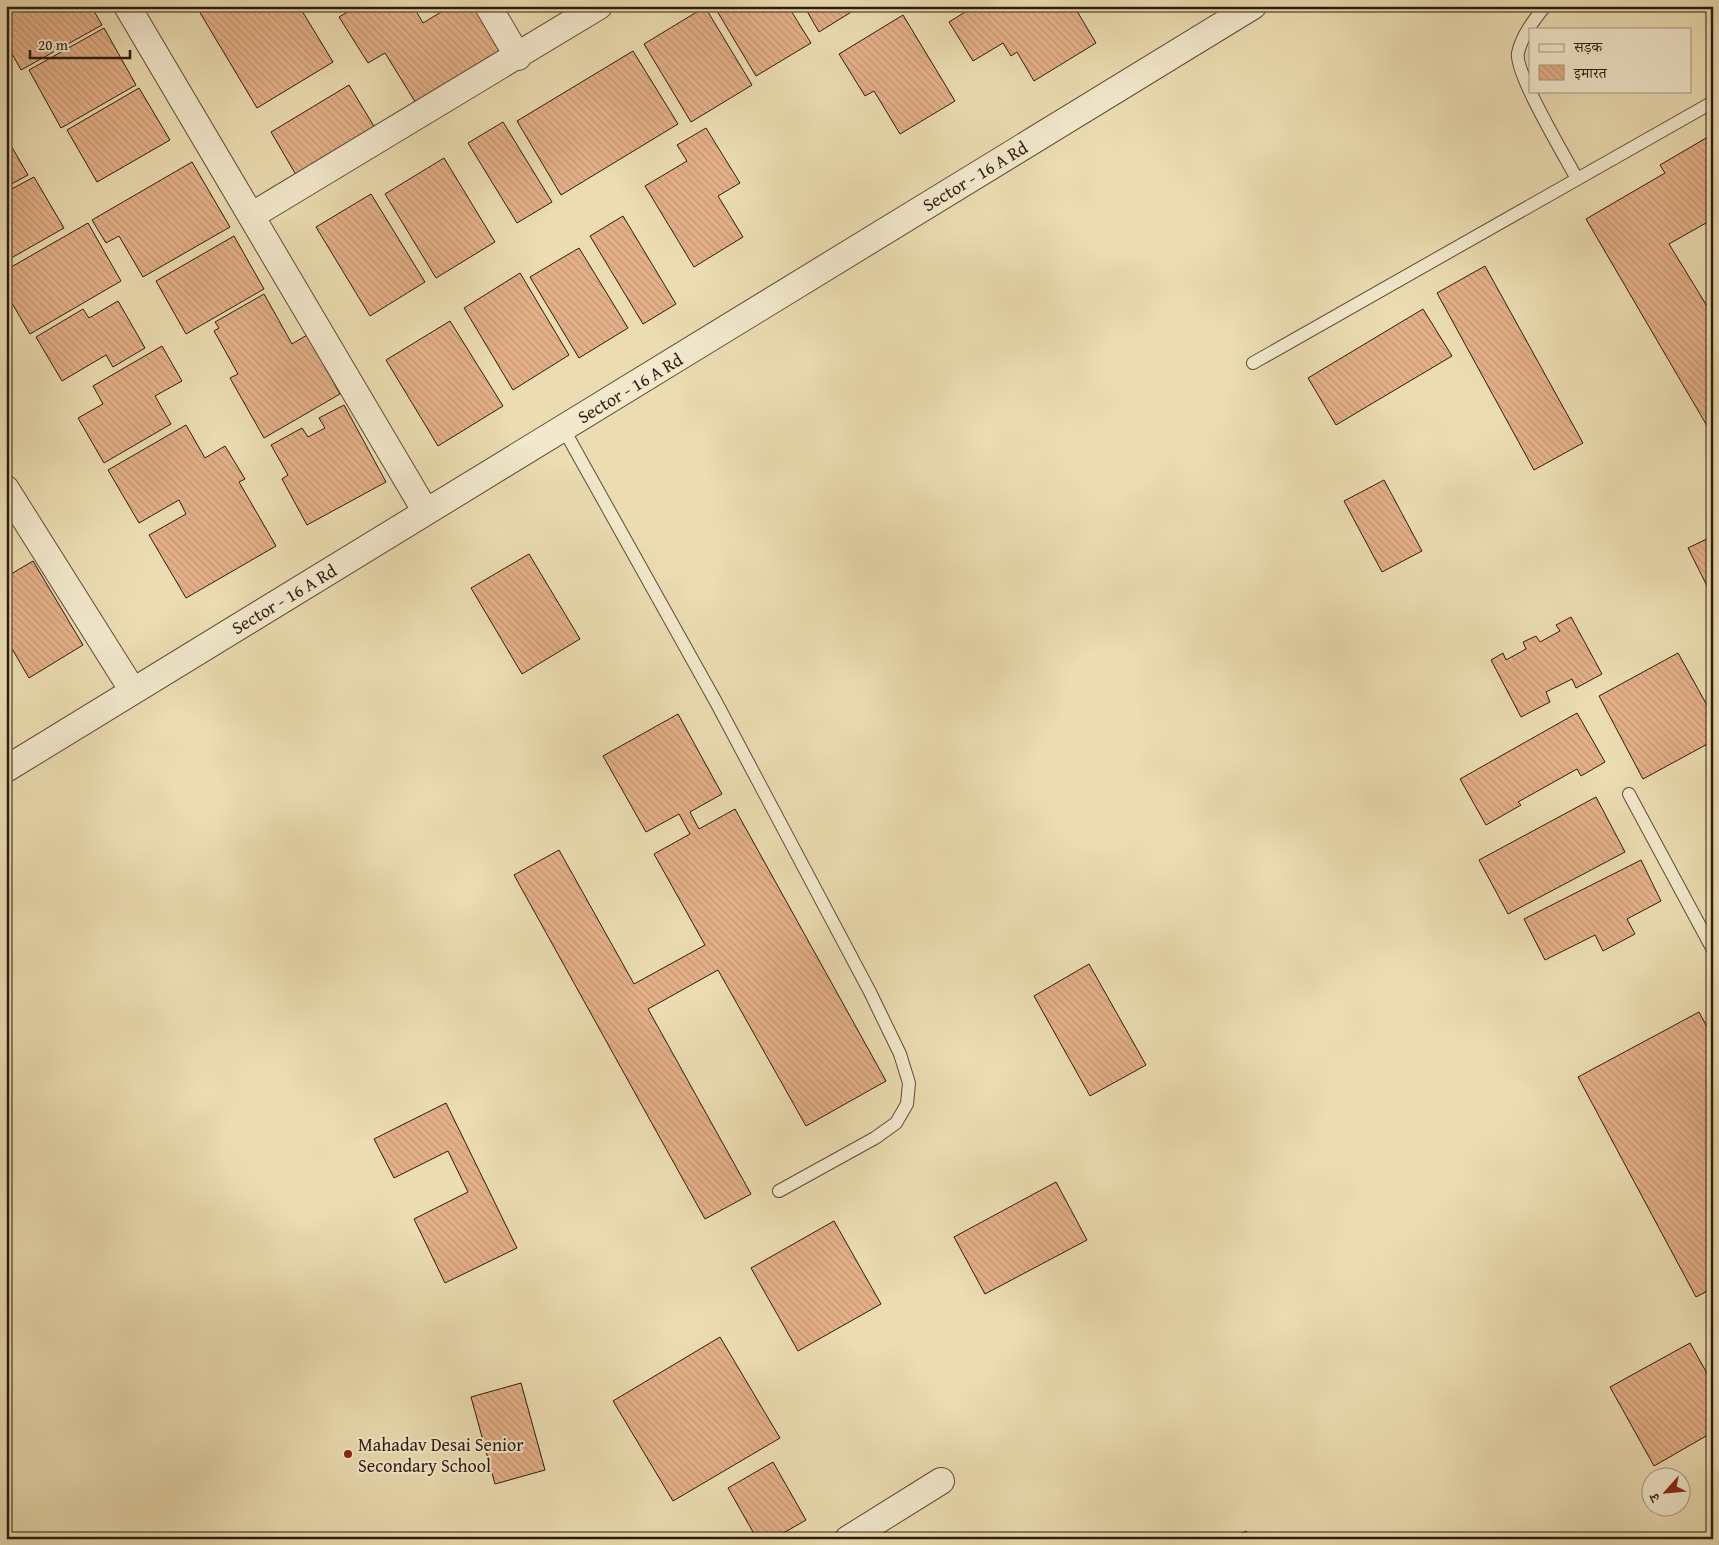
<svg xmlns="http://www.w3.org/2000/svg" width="1719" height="1545" font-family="'Gentium Book Plus','Noto Serif Devanagari',serif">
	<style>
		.building { fill: url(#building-back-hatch); stroke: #2d1c0e }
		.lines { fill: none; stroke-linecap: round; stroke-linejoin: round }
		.service-casing { stroke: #5c4c37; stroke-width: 14 }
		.minor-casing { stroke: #5c4c37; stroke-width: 28 }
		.service { stroke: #f2e8cc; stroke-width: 12 }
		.minor { stroke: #f2e8cc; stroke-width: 26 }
		.poi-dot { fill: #8f2418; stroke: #f2e8cc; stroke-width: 2 }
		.labels { text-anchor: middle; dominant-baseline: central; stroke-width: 4; stroke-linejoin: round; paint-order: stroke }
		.street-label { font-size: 18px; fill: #2d1c0e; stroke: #f2e8cc }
		.poi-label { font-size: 18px; fill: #2d1c0e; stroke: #f2e8cc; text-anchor: start }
	</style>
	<defs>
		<pattern id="building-back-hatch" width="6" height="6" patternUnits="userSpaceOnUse" patternTransform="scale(1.25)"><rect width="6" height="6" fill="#e4b088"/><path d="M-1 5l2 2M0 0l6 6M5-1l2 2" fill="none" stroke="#c49774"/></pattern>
	</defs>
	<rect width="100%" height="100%" fill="#ebdcb1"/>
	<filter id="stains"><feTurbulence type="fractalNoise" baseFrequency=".004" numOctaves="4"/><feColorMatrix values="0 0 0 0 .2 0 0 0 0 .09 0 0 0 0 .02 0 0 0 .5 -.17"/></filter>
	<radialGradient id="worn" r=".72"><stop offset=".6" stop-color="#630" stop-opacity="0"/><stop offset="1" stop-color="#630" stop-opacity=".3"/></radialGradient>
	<path class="building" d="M12,6H91L102,25L21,70L6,43V9Z
		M196,6H299L333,62L257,108Z
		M349,6H413L423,23L451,6H475L505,56L419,108L385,53L368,63L339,17L351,10Z
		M562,6H581L567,15Z
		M714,6H788L811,43L756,76Z
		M804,6H861L819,32Z
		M975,6H1074L1096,43L1034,81L1017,52L1011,56L1003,43L973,61L949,22Z
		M705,7L752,85L691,122L644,44Z
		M903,15L955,101L900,134L874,91L865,96L839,54Z
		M104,28L136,85L61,128L29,70Z
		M633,51L678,124L561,195L517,121Z
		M349,85L378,133L299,180L271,132Z
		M139,88L170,140L97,182L67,130Z
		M503,122L552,202L517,223L468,143Z
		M706,128L740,183L718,196L743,237L694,267L645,186L687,161L677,145Z
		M1713,134V219L1669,244L1713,316V436L1586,219L1665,173L1660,165Z
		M6,137L28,175L6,187Z
		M444,158L495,242L436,278L385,194Z
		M192,162L230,227L143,277L119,236L106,243L92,220Z
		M34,177L64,228L6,261V192Z
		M371,194L425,282L370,316L316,227Z
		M623,216L676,304L643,324L590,236Z
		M88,223L121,281L30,334L6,293V270Z
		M234,236L264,289L186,334L156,281Z
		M579,248L628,328L579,358L530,277Z
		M1485,266L1583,443L1534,470L1437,293Z
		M520,273L569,355L513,390L464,308Z
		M264,294L292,344L307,335L340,394L264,438L230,378L238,374L214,331L219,328L215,322Z
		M118,301L145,348L113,367L106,355L62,381L36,337L83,309L89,318Z
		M1423,309L1452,356L1336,425L1308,378Z
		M450,321L503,406L438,446L386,360Z
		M162,346L182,381L155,396L171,424L104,463L78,418L103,404L93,386Z
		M344,405L386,482L307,525L282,479L288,475L271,445L302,428L308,437L325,428L319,418Z
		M186,425L205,458L225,446L245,479L239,482L276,546L186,598L149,535L186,514L179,500L139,523L108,470Z
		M1384,480L1422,551L1382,572L1344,501Z
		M1713,536V598L1688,548Z
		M529,554L580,639L522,674L471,588Z
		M33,561L83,645L29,678L11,647L6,651V577Z
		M1571,617L1602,674L1576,688L1572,679L1546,692L1550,702L1521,717L1491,660L1503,653L1506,660L1526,649L1523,642L1536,636L1540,642L1560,631L1556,625Z
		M1678,653L1713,716V741L1643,779L1599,696Z
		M1577,713L1605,762L1581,776L1577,769L1518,802L1521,805L1486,825L1460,779Z
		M678,714L722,794L690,812L699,829L735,809L886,1081L806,1126L718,970L648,1009L751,1194L705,1219L514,875L559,850L634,984L705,945L654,854L690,834L679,814L646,832L603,756Z
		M1596,797L1625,852L1508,914L1479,860Z
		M1641,860L1661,901L1627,919L1635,934L1603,951L1595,935L1545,960L1524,919Z
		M1089,964L1146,1065L1090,1096L1034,996Z
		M1699,1012L1713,1038V1288L1696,1297L1578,1077Z
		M446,1103L517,1248L445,1283L414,1219L468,1192L448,1151L394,1178L374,1139Z
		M1056,1182L1087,1240L985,1294L954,1237Z
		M834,1221L881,1304L798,1351L751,1268Z
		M720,1337L780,1438L673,1501L613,1401Z
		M1690,1343L1713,1384V1432L1654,1466L1610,1387Z
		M521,1383L545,1470L495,1484L471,1397Z
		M773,1462L806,1520L773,1539H757L728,1488Z
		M1246,1531L1250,1539H1231Z"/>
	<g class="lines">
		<defs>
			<path id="service" d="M1545,6C1534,20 1522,35 1518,53C1514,72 1566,158 1577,179
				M1253,363L1713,102
				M563,428L716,702L870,992L900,1054L909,1083L907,1104L896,1123L875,1138L779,1191
				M1629,794L1713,950"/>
			<path id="minor" d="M127,6L426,512
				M488,6L518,57
				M251,216L599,6
				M6,489L133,691
				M6,769L1253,6
				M848,1539L941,1481"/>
		</defs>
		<use href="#service" class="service-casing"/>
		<use href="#minor" class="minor-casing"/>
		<use href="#service" class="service"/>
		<use href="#minor" class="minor"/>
	</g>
	<circle class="poi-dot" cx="348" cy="1454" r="5"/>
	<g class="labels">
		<g class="street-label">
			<text transform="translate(975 176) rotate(-31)">Sector - 16 A Rd</text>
			<text transform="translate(630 388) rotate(-31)">Sector - 16 A Rd</text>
			<text transform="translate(284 599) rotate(-31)">Sector - 16 A Rd</text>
		</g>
		<g class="poi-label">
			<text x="358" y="1444">Mahadav Desai Senior<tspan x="358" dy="21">Secondary School</tspan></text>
		</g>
	</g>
	<rect width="1719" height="1545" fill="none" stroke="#ebdcb1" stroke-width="25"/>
	<rect x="8" y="8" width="1704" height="1530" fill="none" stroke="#2d1c0e" stroke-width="2.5"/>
	<rect x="12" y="12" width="1694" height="1520" fill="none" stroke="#2d1c0e"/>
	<rect x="1529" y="28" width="162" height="65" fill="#f2e8cc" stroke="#a39680"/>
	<rect x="1539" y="44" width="25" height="8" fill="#f2e8cc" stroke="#a39680"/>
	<text x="1574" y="52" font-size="15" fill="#2d1c0e">सड़क</text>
	<rect x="1539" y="65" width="25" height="15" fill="url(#building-back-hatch)" stroke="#a39680"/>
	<text x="1574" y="78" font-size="15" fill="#2d1c0e">इमारत</text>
	<g transform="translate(1666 1492) rotate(243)"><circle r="24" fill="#f2e8cc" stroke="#a39680"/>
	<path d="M0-4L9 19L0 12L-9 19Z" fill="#8f2418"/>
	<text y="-8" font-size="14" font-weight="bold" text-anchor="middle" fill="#2d1c0e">उ</text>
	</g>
	<path d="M30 50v8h100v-8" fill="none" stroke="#2d1c0e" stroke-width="2.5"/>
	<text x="38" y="50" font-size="15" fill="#2d1c0e" stroke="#f2e8cc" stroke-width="4" paint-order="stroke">20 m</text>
	<rect width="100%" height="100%" filter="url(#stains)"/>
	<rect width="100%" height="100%" fill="url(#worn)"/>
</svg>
